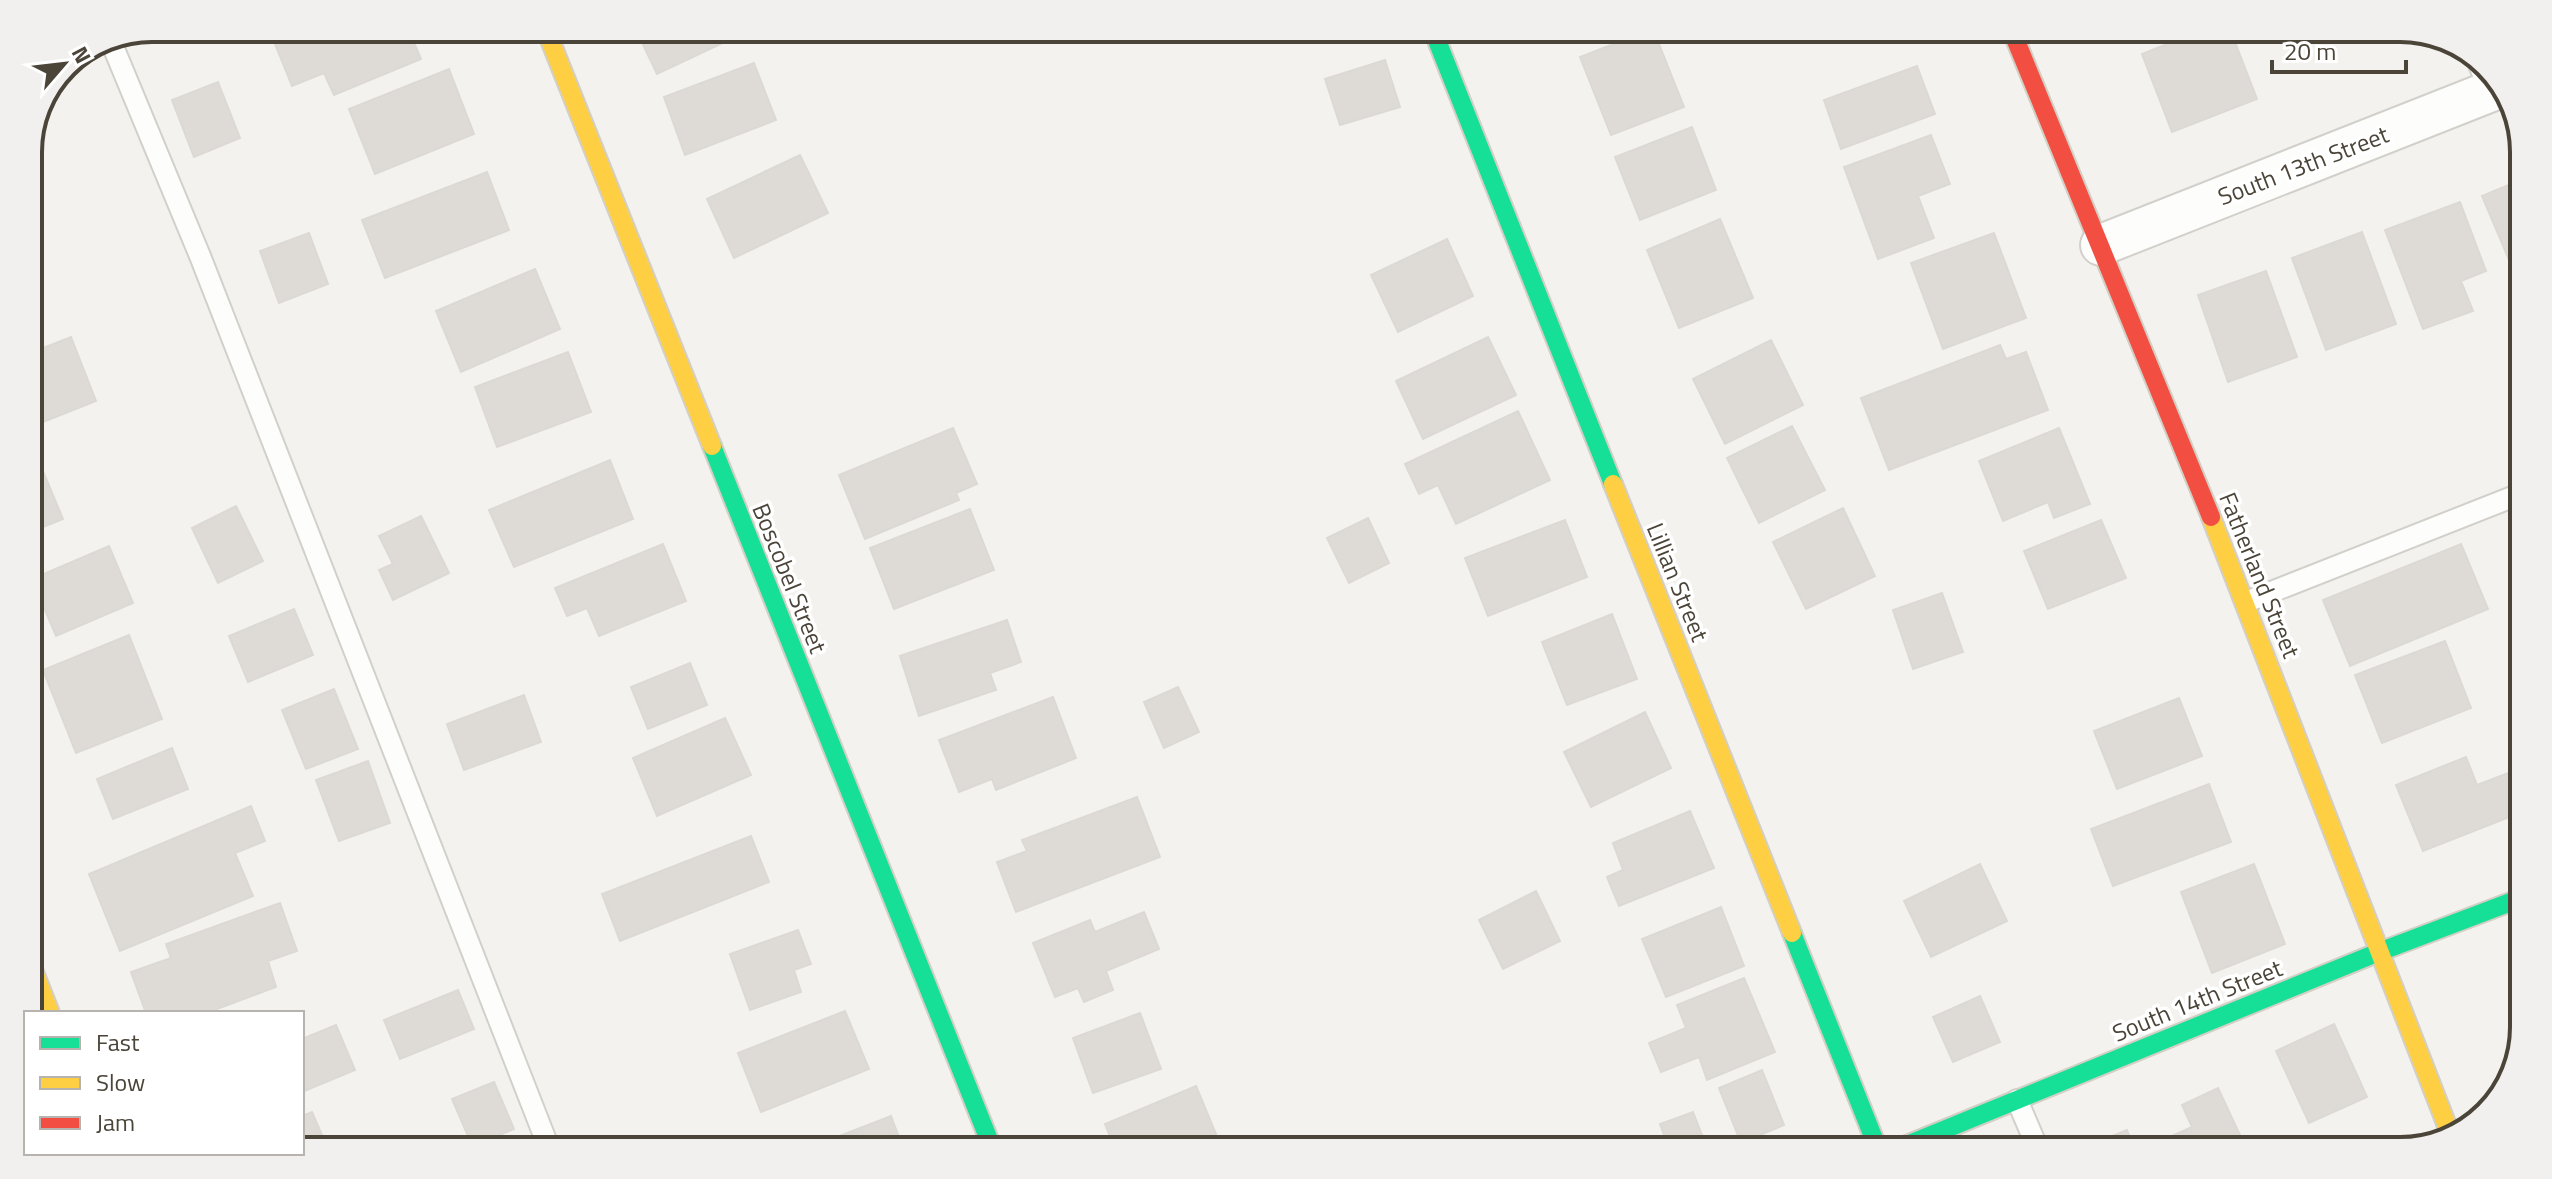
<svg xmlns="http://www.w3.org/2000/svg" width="2552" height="1179" font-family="'Titillium Web',sans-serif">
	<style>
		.building { fill: #dedbd6; stroke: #dcd9d4; stroke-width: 2 }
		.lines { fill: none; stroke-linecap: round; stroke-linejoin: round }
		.lane-casing { stroke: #d2d0cb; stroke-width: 24 }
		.street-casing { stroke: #d2d0cb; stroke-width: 44 }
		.fast-casing { stroke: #d3cfc5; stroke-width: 22 }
		.slow-casing { stroke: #d3cfc5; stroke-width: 22 }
		.jam-casing { stroke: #d3cfc5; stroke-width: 22 }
		.lane { stroke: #fdfdfc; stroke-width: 20 }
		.street { stroke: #fdfdfc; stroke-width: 40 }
		.fast { stroke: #16e098; stroke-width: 18 }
		.slow { stroke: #ffcf43; stroke-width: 18 }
		.jam { stroke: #f24e42; stroke-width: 18 }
		.labels { text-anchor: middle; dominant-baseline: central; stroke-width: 7; stroke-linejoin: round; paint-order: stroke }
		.street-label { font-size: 24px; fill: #4b4439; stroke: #fff }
		.rim { fill: none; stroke: #4b4439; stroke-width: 4 }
	</style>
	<rect width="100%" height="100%" fill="#f4f2ee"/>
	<path class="building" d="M299,29H408L421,59L334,95L324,73L292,86L273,39Z
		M636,30H725L729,40L657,74Z
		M1639,34H1655L1684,107L1611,135L1580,57Z
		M2187,36L2233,37L2257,99L2172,132L2142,54Z
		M1385,60L1400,107L1340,125L1325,79Z
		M754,63L776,120L685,155L664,97Z
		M1917,66L1935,114L1841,149L1824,100Z
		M449,69L474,134L375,174L349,109Z
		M218,82L240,138L194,157L172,100Z
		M1692,127L1716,190L1640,220L1615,157Z
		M1931,135L1950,184L1918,196L1934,238L1878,259L1844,167Z
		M800,155L828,213L734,258L707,199Z
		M487,172L509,230L385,278L362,220Z
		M2523,179V263L2512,267L2482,196Z
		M2460,202L2486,271L2461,281L2473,311L2423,329L2385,230Z
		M1720,219L1753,298L1679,328L1647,250Z
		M2362,232L2396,324L2326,350L2292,258Z
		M309,233L328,284L279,303L260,251Z
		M1994,233L2026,318L1943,349L1911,263Z
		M1447,239L1473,296L1398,332L1371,275Z
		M535,269L560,329L461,372L436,311Z
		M2266,271L2297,357L2228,382L2198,295Z
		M71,337L96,401L28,428V354Z
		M1488,337L1516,395L1423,439L1396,381Z
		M1771,340L1803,405L1725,444L1693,379Z
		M2000,345L2006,359L2026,352L2048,410L1889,470L1861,398Z
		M568,352L591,412L497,447L475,387Z
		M1518,411L1550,480L1456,524L1438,485L1419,494L1405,464Z
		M1792,426L1825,490L1759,523L1727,458Z
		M953,428L977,484L956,493L959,500L865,539L839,475Z
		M2059,428L2090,504L2054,518L2048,502L2003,521L1979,461Z
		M35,452L63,519L28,533V455Z
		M610,460L633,519L514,567L489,510Z
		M236,506L263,561L218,583L192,528Z
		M1843,508L1875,576L1806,609L1773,542Z
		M970,509L994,570L894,609L870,548Z
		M421,516L449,573L393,600L379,570L393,564L379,536Z
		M1368,518L1389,563L1349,583L1327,538Z
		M1565,520L1587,577L1488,616L1465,558Z
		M2101,520L2126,578L2048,609L2024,551Z
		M663,544L686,601L599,636L587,608L567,616L555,588Z
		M2461,544L2488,609L2350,666L2323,600Z
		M109,546L133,603L56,636L32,579Z
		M1942,593L1963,652L1913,669L1893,610Z
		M294,609L313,655L248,682L229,636Z
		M1612,614L1637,679L1567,705L1542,642Z
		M1007,620L1021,662L990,673L996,690L919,716L900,656Z
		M129,635L162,719L76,753L43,670Z
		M2445,641L2471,708L2382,743L2355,675Z
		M690,663L707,705L648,729L631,687Z
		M1178,687L1199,732L1164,748L1144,702Z
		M334,689L358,749L306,769L282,710Z
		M524,695L541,742L464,770L447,724Z
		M1053,697L1076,758L996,790L992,779L959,792L939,740Z
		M2179,698L2202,756L2117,789L2094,731Z
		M1645,712L1671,768L1591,807L1564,752Z
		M725,718L751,775L657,816L633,758Z
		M172,748L188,789L113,819L97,779Z
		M2466,757L2477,785L2511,772L2517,787V814L2423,851L2396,785Z
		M368,761L390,823L339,841L316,780Z
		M2209,784L2231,842L2113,886L2091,829Z
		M1137,797L1160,857L1016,912L997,862L1027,851L1022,840Z
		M251,806L265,841L235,853L253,896L120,951L89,874Z
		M1690,811L1714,868L1619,906L1607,877L1623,870L1613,843Z
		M751,836L769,882L620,941L602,894Z
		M1980,864L2007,921L1931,957L1904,901Z
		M2254,864L2285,944L2212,973L2181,892Z
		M1536,891L1560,941L1503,969L1479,920Z
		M280,903L297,951L268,961L276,987L206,1013H146L131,972L171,958L166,944Z
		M1721,907L1744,966L1666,997L1642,939Z
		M1144,912L1159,949L1106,971L1113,990L1084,1002L1078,988L1055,997L1033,943L1090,920L1095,932Z
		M798,930L811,964L794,970L801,992L750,1010L730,954Z
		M1744,978L1775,1052L1707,1080L1699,1057L1661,1072L1649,1043L1686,1028L1677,1005Z
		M458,990L474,1029L400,1059L384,1020Z
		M1980,996L2000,1042L1953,1062L1933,1017Z
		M845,1011L869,1069L761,1112L738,1053Z
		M1140,1013L1161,1069L1093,1093L1073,1038Z
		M2334,1024L2367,1097L2309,1123L2276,1051Z
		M336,1025L355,1070L302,1092V1039Z
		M1762,1070L1784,1125L1741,1143L1719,1088Z
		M494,1082L514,1129L480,1143H471L452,1099Z
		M1196,1086L1221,1146H1114L1105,1124Z
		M2218,1088L2247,1150H2157L2154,1144L2192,1127L2182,1105Z
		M312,1112L325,1142H302V1116Z
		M1693,1112L1707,1148H1669L1660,1124Z
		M891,1116L902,1145L819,1144Z
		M2127,1130L2135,1150H2077Z"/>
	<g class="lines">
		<defs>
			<path id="lane" d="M112,44L200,256L547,1143
				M2478,62L2490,92
				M2246,602L2520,494
				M2017,1100L2038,1149"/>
			<path id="street" d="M2101,245L2504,86"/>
			<path id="fast" d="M1434,33L1613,484
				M712,446L991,1145
				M1792,933L1878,1149
				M1897,1149L2379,952L2516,900"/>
			<path id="slow" d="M546,30L712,446
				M1613,484L1792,933
				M2211,517L2451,1136
				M28,957L50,1013"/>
			<path id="jam" d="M2014,36L2211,517"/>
		</defs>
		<use href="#lane" class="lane-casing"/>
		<use href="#street" class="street-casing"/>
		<use href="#fast" class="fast-casing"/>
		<use href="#slow" class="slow-casing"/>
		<use href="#jam" class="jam-casing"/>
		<use href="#lane" class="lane"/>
		<use href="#street" class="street"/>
		<use href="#fast" class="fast"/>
		<use href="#slow" class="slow"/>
		<use href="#jam" class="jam"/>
	</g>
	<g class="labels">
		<g class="street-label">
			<text transform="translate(2303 165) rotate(-21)">South 13th Street</text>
			<text transform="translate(2260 575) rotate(68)">Fatherland Street</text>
			<text transform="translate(790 578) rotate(68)">Boscobel Street</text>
			<text transform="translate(1678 582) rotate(68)">Lillian Street</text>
			<text transform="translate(2197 1000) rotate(-22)">South 14th Street</text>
		</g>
	</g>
	<path d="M0 0H2552V1179H0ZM152 42H2400A110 110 0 0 1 2510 152V1027A110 110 0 0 1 2400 1137H152A110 110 0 0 1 42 1027V152A110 110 0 0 1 152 42Z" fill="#f1f0ef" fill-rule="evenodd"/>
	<path class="rim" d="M152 42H2400A110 110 0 0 1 2510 152V1027A110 110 0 0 1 2400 1137H152A110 110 0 0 1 42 1027V152A110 110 0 0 1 152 42Z"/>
	<rect x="24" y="1011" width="280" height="144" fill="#ffffff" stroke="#b7b4b0" stroke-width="2"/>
	<rect x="40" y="1037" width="40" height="12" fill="#16e098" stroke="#b7b4b0" stroke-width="2"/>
	<text x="96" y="1051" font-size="24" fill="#4b4439">Fast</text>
	<rect x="40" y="1077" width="40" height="12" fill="#ffcf43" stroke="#b7b4b0" stroke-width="2"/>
	<text x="96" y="1091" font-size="24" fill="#4b4439">Slow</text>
	<rect x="40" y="1117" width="40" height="12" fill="#f24e42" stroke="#b7b4b0" stroke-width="2"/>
	<text x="96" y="1131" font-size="24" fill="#4b4439">Jam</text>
	<g transform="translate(64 64) rotate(62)" stroke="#ffffff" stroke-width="6" paint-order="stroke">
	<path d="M0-6L14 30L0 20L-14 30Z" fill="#4b4439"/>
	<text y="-12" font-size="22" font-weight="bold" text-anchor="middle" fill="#4b4439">N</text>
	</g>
	<path d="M2272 60v12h134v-12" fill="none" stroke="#4b4439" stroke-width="4"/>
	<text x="2284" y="60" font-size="24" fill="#4b4439" stroke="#ffffff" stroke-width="6" paint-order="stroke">20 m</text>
</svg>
